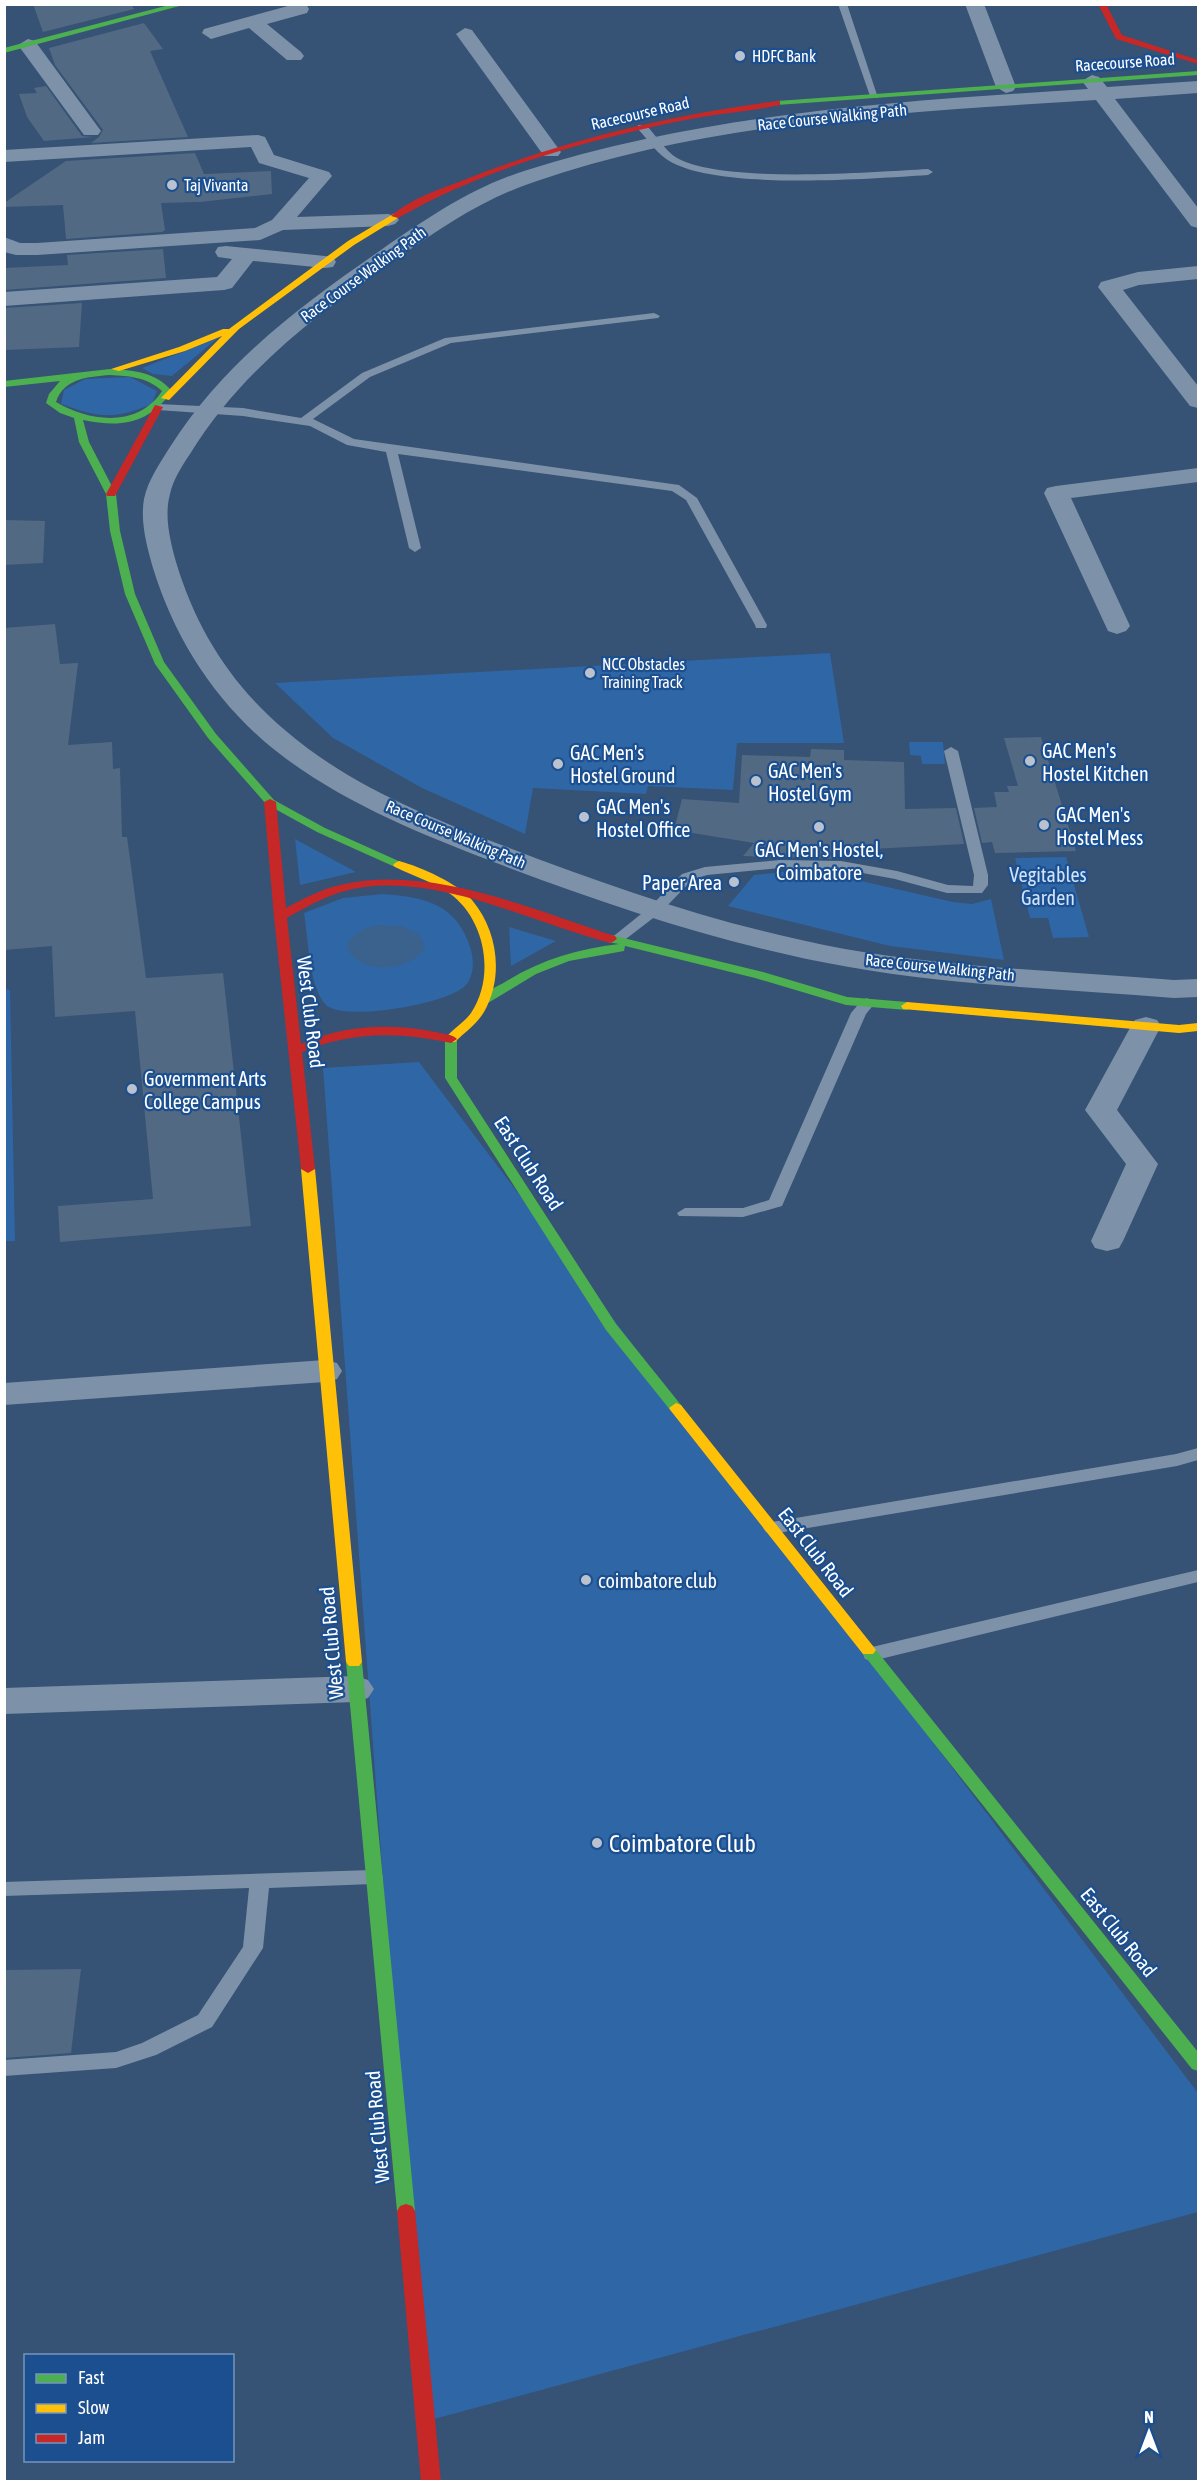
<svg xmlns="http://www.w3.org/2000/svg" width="1203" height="2486" font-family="'Asap Condensed',sans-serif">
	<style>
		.green { fill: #2f66a5 }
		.water { fill: #3b618d }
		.building { fill: #526984 }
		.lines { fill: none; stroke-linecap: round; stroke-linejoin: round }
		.lane { fill: #7d92a8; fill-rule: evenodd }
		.street { fill: #7d92a8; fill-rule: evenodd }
		.fast { fill: #4caf50; fill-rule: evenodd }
		.slow { fill: #ffc107; fill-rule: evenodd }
		.jam { fill: #c62828; fill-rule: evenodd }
		.poi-dot { fill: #b9c2ce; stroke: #1b4f8f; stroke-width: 2 }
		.labels { text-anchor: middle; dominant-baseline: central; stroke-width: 4.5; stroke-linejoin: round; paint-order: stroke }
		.far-poi-label { font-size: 16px; fill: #fff; stroke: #1b4f8f; text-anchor: start }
		.far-street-label { font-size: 16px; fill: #fff; stroke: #1b4f8f }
		.poi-label { font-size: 20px; fill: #fff; stroke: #1b4f8f; text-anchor: start }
		.park-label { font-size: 20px; fill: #cfe3fa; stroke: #1b4f8f }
		.street-label { font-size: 20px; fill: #fff; stroke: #1b4f8f }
		.near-poi-label { font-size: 24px; fill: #fff; stroke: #1b4f8f; text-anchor: start }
	</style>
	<rect width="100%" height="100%" fill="#365274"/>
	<path class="green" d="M218,338L172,376L153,374L142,368Z
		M130,377L157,391L152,404C113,420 100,418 61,404L64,390L85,379Z
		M830,653L844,743H737L733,790L648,786L646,794L533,788L525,834L422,788L333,738L275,683Z
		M909,742H943L945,764H922L921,756L910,755Z
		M295,839L356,872L300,885Z
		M1066,857L1089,937L1053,938L1048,918H1030L1015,858Z
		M791,871L844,877L953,902L972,904L991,899L1004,960L890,946L728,906L754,875Z
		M383,894C427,897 458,905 471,950C474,962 474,975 466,985C450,1004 344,1022 326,1005C309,988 308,937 304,913L343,898Z
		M509,927L556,941L511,966Z
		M5,989L10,990L15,1241H4Z
		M419,1062L1198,2093V2212L423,2422L323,1068Z"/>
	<path class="water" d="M377,925L401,926L419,934L425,947C413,972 356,976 347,946C353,932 364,929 377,925Z"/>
	<path class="building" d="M33,4H131L134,9L43,32Z
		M144,23L163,49L150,51L188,137L91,143L99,137L103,130L55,65L49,48Z
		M46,86L82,136L93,137L44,141L27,117L19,94L37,93L34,88Z
		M195,153L204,174L271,171L272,194L200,202L161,203L165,230L162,232L66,239L63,205L4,207V203L66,161Z
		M163,249L166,278L4,290V268L68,265L67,255Z
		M82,303L79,347L4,350V308Z
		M4,520L45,521L43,563L4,565Z
		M55,624L60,664L78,663L68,745L112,742L113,769L120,768L122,837H127L146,978L223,973L251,1226L60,1242L58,1206L153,1199L135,1011L55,1017L52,946L4,950V628Z
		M1041,737L1076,851L995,853L992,842L982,843L974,808L997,807L994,792H1009L1007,786H1018L1004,738Z
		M811,749L844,750V760L904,762L905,809L956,808L964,844L835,851V859L743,856L754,843L674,830L682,799L739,803L742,755L810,757Z
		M81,1969L71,2053L4,2058V1970Z"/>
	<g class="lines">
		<path class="lane" d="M838,4H847L878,98L870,96Z
			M638,125H646C656,135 665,151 677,158C724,184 872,172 928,169L933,172L928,175C867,179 722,190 671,162C658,155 648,140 638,129Z
			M654,313L660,316L658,318L451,343L370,377L313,419L354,439L679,485L697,498L767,625L766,628H756L755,625L686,500L672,491L398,454L421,548L415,552L409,548L386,452L347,445L310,426L243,416L158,410L152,407L158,404L243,408L301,418L362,373L445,338Z
			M951,747L958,751L988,875V885L982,893H947L895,879L841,869L780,868L707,875L692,880L661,912L622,942H612L610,939L651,906L682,874L705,867L780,860L841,861L897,871L948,885L973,886L974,875L944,751Z
			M867,998L875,1003L866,1014L782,1206L743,1217L679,1216L677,1213L685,1208H743L769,1200L851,1013L862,1000Z
			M1198,1448V1460L1177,1466L772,1534L766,1532L763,1528L766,1524L772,1522L1176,1454Z
			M1198,1570V1582L872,1661L865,1659L863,1654L865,1649L872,1647Z
			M373,1870L380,1872L383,1877L380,1882L373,1884L269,1888L263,1948L212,2027L156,2055L116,2068L4,2076V2060L116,2052L142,2043L198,2015L243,1947L249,1888L4,1896V1882Z"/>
		<path class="street" d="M287,4H306L309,9L307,13L267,24L301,52L304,56L301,60H287L249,28L211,39L202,33L204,29L288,6Z
			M965,4H984L1016,87L1013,91L1006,93L996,87Z
			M465,28L472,30L558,148L561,152L558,156H544L456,34Z
			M28,39L35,41L98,127L101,131L98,135H84L18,45Z
			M1092,75L1099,77L1107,87L1198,81V93L1115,99L1198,208V228L1191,226L1096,100C908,112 714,120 534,182C483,199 439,229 395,260C316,315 242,370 190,454C182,466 173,480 170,494C164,516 170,540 176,562C196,629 232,686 286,731C349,785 430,818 507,847C616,889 730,928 845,949C953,968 1064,971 1174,980L1198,979V997L1174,998C1066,989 956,986 849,967C727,946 607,905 491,861C413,831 330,797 265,742C211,695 174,636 153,568C147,547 140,522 144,499C148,480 160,463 170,447C224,362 300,306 381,250C426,219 471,188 524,171C706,113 898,101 1088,89L1082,81Z
			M258,135L265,137L274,155L329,172L332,176L297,217L388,214L395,216L399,220L395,224L388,226L283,230L260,240L37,255H16L4,252V237L20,243H37L255,228L272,220L309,178L259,163L251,147L4,162V150Z
			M226,246L325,256L333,257L336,262L333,267L325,268L253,261L232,288L224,290L4,306V292L217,277L232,259L218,257L215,252L218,247Z
			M1198,266V279L1139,285L1123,290L1198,386V408L1190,406L1098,287L1101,282L1138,272Z
			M1198,468V482L1071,498L1130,626L1126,631L1117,634L1108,631L1044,493L1047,488L1056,486Z
			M1146,1017L1157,1020L1161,1026L1117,1110L1158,1164L1123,1241L1119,1248L1107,1251L1095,1248L1091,1241L1126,1164L1085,1110L1131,1026L1135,1020Z
			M325,1360L337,1363L342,1371L337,1379L325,1382L4,1405V1383Z
			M355,1676L368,1680L374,1689L368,1698L355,1702L4,1714V1688Z"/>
		<path class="fast" d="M173,4H187L4,53V48Z
			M1198,71V75L777,105L773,103L777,101Z
			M110,369C133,370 156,372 172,391C149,424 121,428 83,420L89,442L116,494L120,531L135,594L164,662L216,734L274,800L325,828L403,863L405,865L403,867H395L317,832L266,804L208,738L155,664L125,594L110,531L106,494L79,442L74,418L60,413L46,403L49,394L60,381L4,387V381ZM110,375C129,376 147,377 162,391C138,428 90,422 56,402C64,378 88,377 110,375Z
			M611,935L763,972L847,997L907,1002L913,1006L907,1010L846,1005L755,978L625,946L624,951L569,961L536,974L488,1003H480L478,1000C485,992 496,987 505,982C540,960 578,949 619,944L607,942L605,939L607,936Z
			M451,1035L457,1039V1078L616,1324L681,1405L683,1408L681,1411H671L606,1330L445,1078V1039Z
			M868,1645L873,1646L1198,2052V2071L1192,2069L863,1654L860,1650L863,1646Z
			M354,1657L359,1658L362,1662L415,2211L412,2216L406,2218L400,2216L397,2211L346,1662L349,1658Z"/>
		<path class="slow" d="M395,213L399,216L398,218L354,245L239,329L169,400L161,398L222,336L185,351L119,371L111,369L179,347L223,329H229L348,241Z
			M399,861C421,867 457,883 472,900C498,931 504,977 484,1012C477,1024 465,1032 455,1042H447L445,1039C452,1029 464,1023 471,1013C496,976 485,918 449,893C433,882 413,876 395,867L393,865L395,863Z
			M907,1002L1179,1025L1198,1023V1031L1179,1033L903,1009L901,1006Z
			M308,1165L315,1169L362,1662L359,1666H349L346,1662L301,1169Z
			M676,1403L681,1405L873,1646L876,1650L873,1654H863L671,1411L669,1408Z"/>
		<path class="jam" d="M1098,4H1106L1122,35L1198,60V64L1116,39Z
			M777,101H780V105C747,112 713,114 680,121C584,141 483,169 398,218L391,216C410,199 440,189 464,180C564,140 670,115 777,101Z
			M155,405L163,407L116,494L115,496H107L106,494Z
			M270,799L276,802L286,908C303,899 321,889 340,885C430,864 531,909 615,936L617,939L611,943C528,922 427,867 341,892C322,898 304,908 287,918L301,1044C344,1025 390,1023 436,1032C443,1034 452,1034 457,1039L451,1043C399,1032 352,1031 302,1052L315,1169L308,1173L301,1169L274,917L264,802Z
			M406,2204L412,2206L415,2211L441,2482H421L397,2211L400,2206Z"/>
	</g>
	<g class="poi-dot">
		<circle cx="740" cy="56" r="6"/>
		<circle cx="172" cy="185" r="6"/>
		<circle cx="590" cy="673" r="6"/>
		<circle cx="1030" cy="761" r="6"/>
		<circle cx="558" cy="764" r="6"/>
		<circle cx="756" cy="781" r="6"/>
		<circle cx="584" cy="817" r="6"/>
		<circle cx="1044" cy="825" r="6"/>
		<circle cx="819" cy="827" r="6"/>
		<circle cx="734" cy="882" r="6"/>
		<circle cx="132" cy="1089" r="6"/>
		<circle cx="586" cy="1580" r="6"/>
		<circle cx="597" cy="1843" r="6"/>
	</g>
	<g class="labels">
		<g class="far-poi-label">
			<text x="752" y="56">HDFC Bank</text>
			<text x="184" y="185">Taj Vivanta</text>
			<text x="602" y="664">NCC Obstacles<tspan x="602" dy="18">Training Track</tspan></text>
		</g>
		<g class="far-street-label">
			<text transform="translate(1125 62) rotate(-4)">Racecourse Road</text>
			<text transform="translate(640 113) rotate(-13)">Racecourse Road</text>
			<text transform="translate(832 117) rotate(-6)">Race Course Walking Path</text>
			<text transform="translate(363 274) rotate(-36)">Race Course Walking Path</text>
			<text transform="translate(456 834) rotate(23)">Race Course Walking Path</text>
			<text transform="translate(940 967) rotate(6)">Race Course Walking Path</text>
		</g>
		<g class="poi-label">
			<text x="1042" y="750">GAC Men's<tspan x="1042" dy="23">Hostel Kitchen</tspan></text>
			<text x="570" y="752">GAC Men's<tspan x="570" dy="23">Hostel Ground</tspan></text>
			<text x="768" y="770">GAC Men's<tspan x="768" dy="23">Hostel Gym</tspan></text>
			<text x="596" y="806">GAC Men's<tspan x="596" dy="23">Hostel Office</tspan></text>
			<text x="1056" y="814">GAC Men's<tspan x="1056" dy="23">Hostel Mess</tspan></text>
			<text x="819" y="849" text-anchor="middle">GAC Men's Hostel,<tspan x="819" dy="23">Coimbatore</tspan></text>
			<text x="722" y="882" text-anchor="end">Paper Area</text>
			<text x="144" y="1078">Government Arts<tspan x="144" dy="23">College Campus</tspan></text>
			<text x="598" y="1580">coimbatore club</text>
		</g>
		<g class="park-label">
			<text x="1048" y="874">Vegitables<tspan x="1048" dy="23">Garden</tspan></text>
		</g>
		<g class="street-label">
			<text transform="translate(311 1012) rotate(83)">West Club Road</text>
			<text transform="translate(529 1163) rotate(57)">East Club Road</text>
			<text transform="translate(816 1552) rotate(52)">East Club Road</text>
			<text transform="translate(331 1643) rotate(-95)">West Club Road</text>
			<text transform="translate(1119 1932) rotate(51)">East Club Road</text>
			<text transform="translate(377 2127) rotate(-95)">West Club Road</text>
		</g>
		<g class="near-poi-label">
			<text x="609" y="1843">Coimbatore Club</text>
		</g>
	</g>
	<rect width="1203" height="2486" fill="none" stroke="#ffffff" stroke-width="12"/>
	<rect x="24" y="2354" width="210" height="108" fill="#1b4f8f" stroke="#7695bc" stroke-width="1.5"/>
	<rect x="36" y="2374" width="30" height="9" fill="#4caf50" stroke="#7695bc" stroke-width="1.5"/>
	<text x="78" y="2384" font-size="18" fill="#ffffff">Fast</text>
	<rect x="36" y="2404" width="30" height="9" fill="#ffc107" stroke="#7695bc" stroke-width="1.5"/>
	<text x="78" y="2414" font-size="18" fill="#ffffff">Slow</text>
	<rect x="36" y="2434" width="30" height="9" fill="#c62828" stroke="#7695bc" stroke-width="1.5"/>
	<text x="78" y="2444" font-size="18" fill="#ffffff">Jam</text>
	<g transform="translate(1149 2432)" stroke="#1b4f8f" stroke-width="4.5" paint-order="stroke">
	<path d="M0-4.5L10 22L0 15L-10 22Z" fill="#ffffff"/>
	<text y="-9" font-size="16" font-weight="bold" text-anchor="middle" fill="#ffffff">N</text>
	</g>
</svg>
